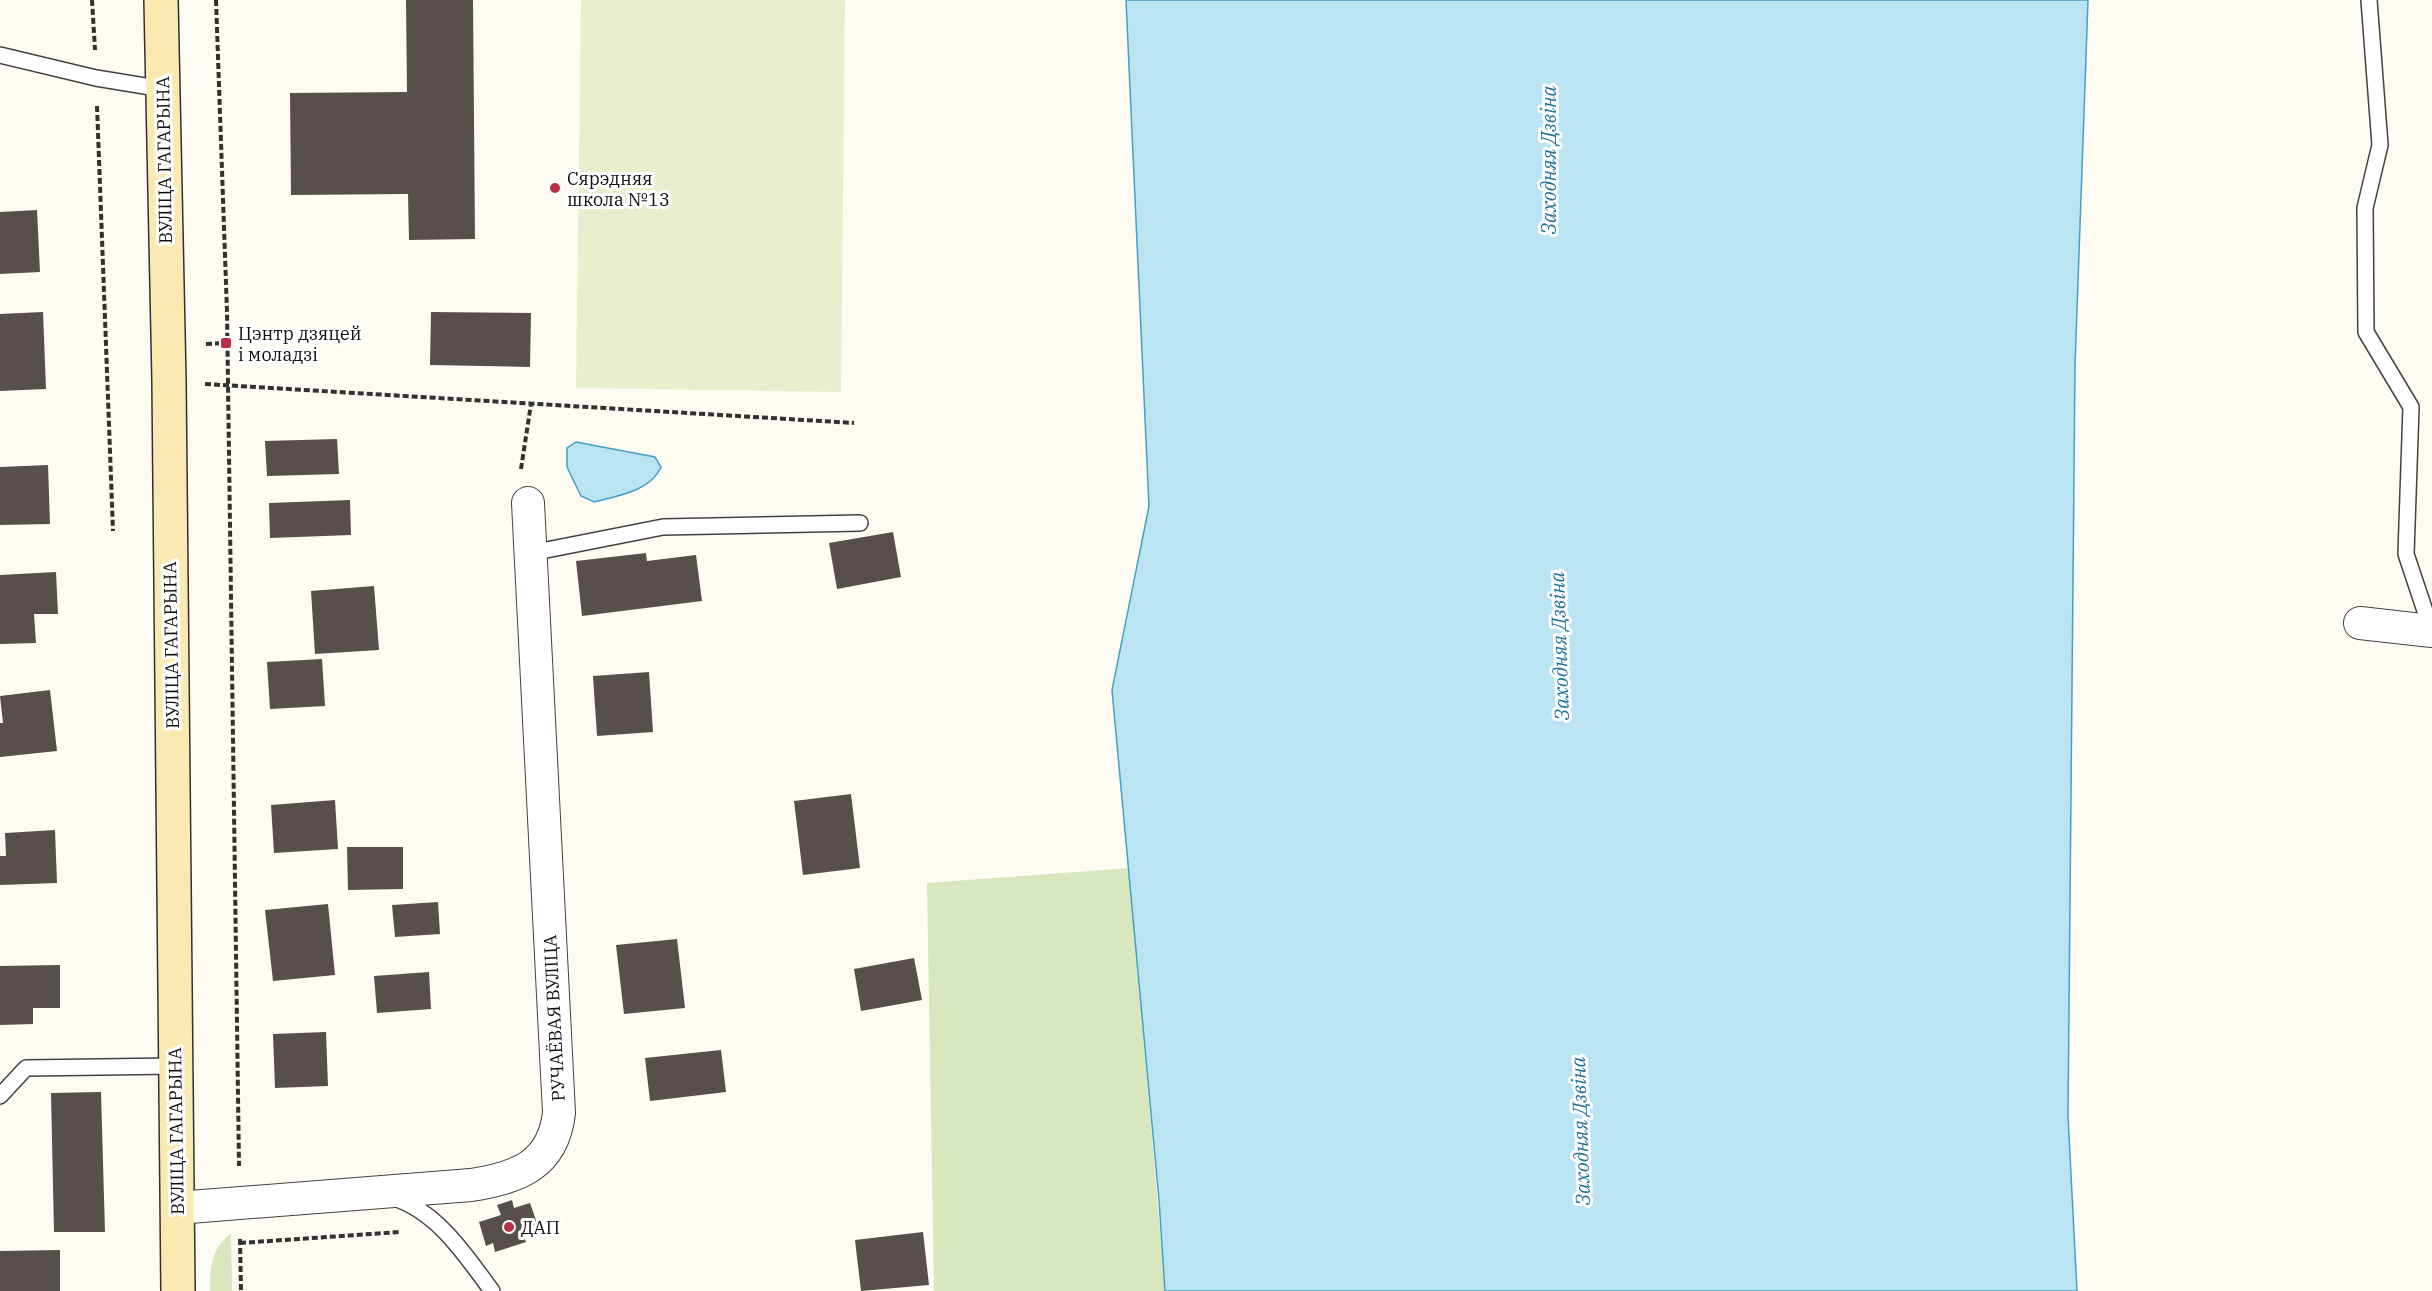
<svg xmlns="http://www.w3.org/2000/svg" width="2432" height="1291" font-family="'IBM Plex Serif',serif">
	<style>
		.green { fill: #d8e7be }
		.pitch { fill: #e7efcf }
		.water { fill: #bae4f2; stroke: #46a0c5; stroke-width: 1.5 }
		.building { fill: #574f4c }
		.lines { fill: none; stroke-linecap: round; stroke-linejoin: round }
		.lane-casing { stroke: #424242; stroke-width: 18 }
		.street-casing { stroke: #424242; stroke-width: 34 }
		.secondary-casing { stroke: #313131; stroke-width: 36 }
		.path { stroke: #313131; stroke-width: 4; stroke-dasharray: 6 3; stroke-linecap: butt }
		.lane { stroke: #fff; stroke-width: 15 }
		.street { stroke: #fff; stroke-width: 32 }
		.secondary { stroke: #faeab2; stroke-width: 33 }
		.poi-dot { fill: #b73045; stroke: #fff; stroke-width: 2 }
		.labels { text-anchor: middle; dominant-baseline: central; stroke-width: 6; stroke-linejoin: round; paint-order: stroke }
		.street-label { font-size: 18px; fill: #0f0f0f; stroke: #fff }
		.poi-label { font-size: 18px; fill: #0f0f0f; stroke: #fff; text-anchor: start }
		.water-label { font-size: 20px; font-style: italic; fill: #20729a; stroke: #fff }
	</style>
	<rect width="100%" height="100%" fill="#fefbf3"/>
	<path class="green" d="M1129,868L1165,1291H934L927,883Z
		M231,1233L232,1291H210C210,1266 211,1250 231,1233Z"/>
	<path class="pitch" d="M581,0H845L841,392L576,388Z"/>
	<path class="water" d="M1126,0H2088L2075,366L2068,1116L2077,1291H1165L1159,1200L1112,690L1149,506Z
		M576,442L655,457L661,467C651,491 617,496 594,502L581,496L567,467V448Z"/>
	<path class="building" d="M406,0H473L475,239L409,240L408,194L291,195L290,93L407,92Z
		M37,210L40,272L0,274V212Z
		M43,312L46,389L0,391V314Z
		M431,312L531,313L530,367L430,365Z
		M337,439L339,474L267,476L265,441Z
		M48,465L50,524L0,525V467Z
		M350,500L351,535L270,538L269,503Z
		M893,532L901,577L837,589L829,543Z
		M646,553L647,561L696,555L702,601L582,616L576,561Z
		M56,572L58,614H34L36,643L0,644V575Z
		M374,586L379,650L315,654L311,591Z
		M322,659L325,706L270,709L267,662Z
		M649,672L653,732L597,736L593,676Z
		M50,690L57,751L0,757V723H3L0,696Z
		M851,794L860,868L803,875L794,801Z
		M335,800L338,849L274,853L271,805Z
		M55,830L57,883L0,885V856H6L5,833Z
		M347,847H403V889L348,890Z
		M438,902L440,934L395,937L392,905Z
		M328,904L335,975L273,981L265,910Z
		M677,939L685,1008L624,1014L616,945Z
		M914,958L922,1000L861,1011L854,969Z
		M60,965V1008H33V1024L0,1025V966Z
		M429,972L431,1009L377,1013L374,976Z
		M326,1032L328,1086L275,1088L273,1034Z
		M721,1050L726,1092L650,1101L645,1058Z
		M101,1092L105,1232H54L51,1093Z
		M512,1200L514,1208L530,1203L540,1232L524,1237L526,1242L495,1252L493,1243L486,1246L479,1222L501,1215L497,1205Z
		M923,1232L929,1285L861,1291L855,1240Z
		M60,1250V1291H0V1251Z"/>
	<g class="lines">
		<defs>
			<path id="lane" d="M2369,0L2380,145L2365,208L2366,332L2411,407L2406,554L2432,632
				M0,55L96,78L163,89
				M531,553L663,527L860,523
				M0,1096L26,1068L175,1066
				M394,1198C438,1212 466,1256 492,1291"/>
			<path id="street" d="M2360,623L2432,631
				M177,1208L471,1185C518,1178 553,1165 559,1113L528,503"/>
			<path id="secondary" d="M161,0L169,381L178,1291"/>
		</defs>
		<use href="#lane" class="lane-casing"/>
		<use href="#street" class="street-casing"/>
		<use href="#secondary" class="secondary-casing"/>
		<path class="path" d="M92,0L95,50
			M216,0L227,312L239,1166
			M97,106L113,531
			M206,344L226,343
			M205,384L854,423
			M521,469L531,404
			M240,1239L241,1291
			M240,1243L400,1232"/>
		<use href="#lane" class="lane"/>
		<use href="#street" class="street"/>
		<use href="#secondary" class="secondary"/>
	</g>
	<g class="poi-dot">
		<circle cx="555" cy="188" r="6"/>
		<rect x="220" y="337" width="12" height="12" rx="3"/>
		<circle cx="509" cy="1227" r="6"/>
	</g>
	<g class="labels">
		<g class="street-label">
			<text transform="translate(164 160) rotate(-91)">ВУЛІЦА ГАГАРЫНА</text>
			<text transform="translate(171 645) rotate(-91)">ВУЛІЦА ГАГАРЫНА</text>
			<text transform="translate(554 1018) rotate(-93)">РУЧАЁВАЯ ВУЛІЦА</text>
			<text transform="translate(176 1131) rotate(-91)">ВУЛІЦА ГАГАРЫНА</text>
		</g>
		<g class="poi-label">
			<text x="567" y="178">Сярэдняя<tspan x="567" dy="21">школа №13</tspan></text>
			<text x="238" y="333">Цэнтр дзяцей<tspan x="238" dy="21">і моладзі</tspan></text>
			<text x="521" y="1227">ДАП</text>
		</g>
		<g class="water-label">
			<text transform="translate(1548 160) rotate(-90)">Заходняя Дзвіна</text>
			<text transform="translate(1559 646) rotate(-92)">Заходняя Дзвіна</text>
			<text transform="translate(1580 1131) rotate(-92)">Заходняя Дзвіна</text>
		</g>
	</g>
</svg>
